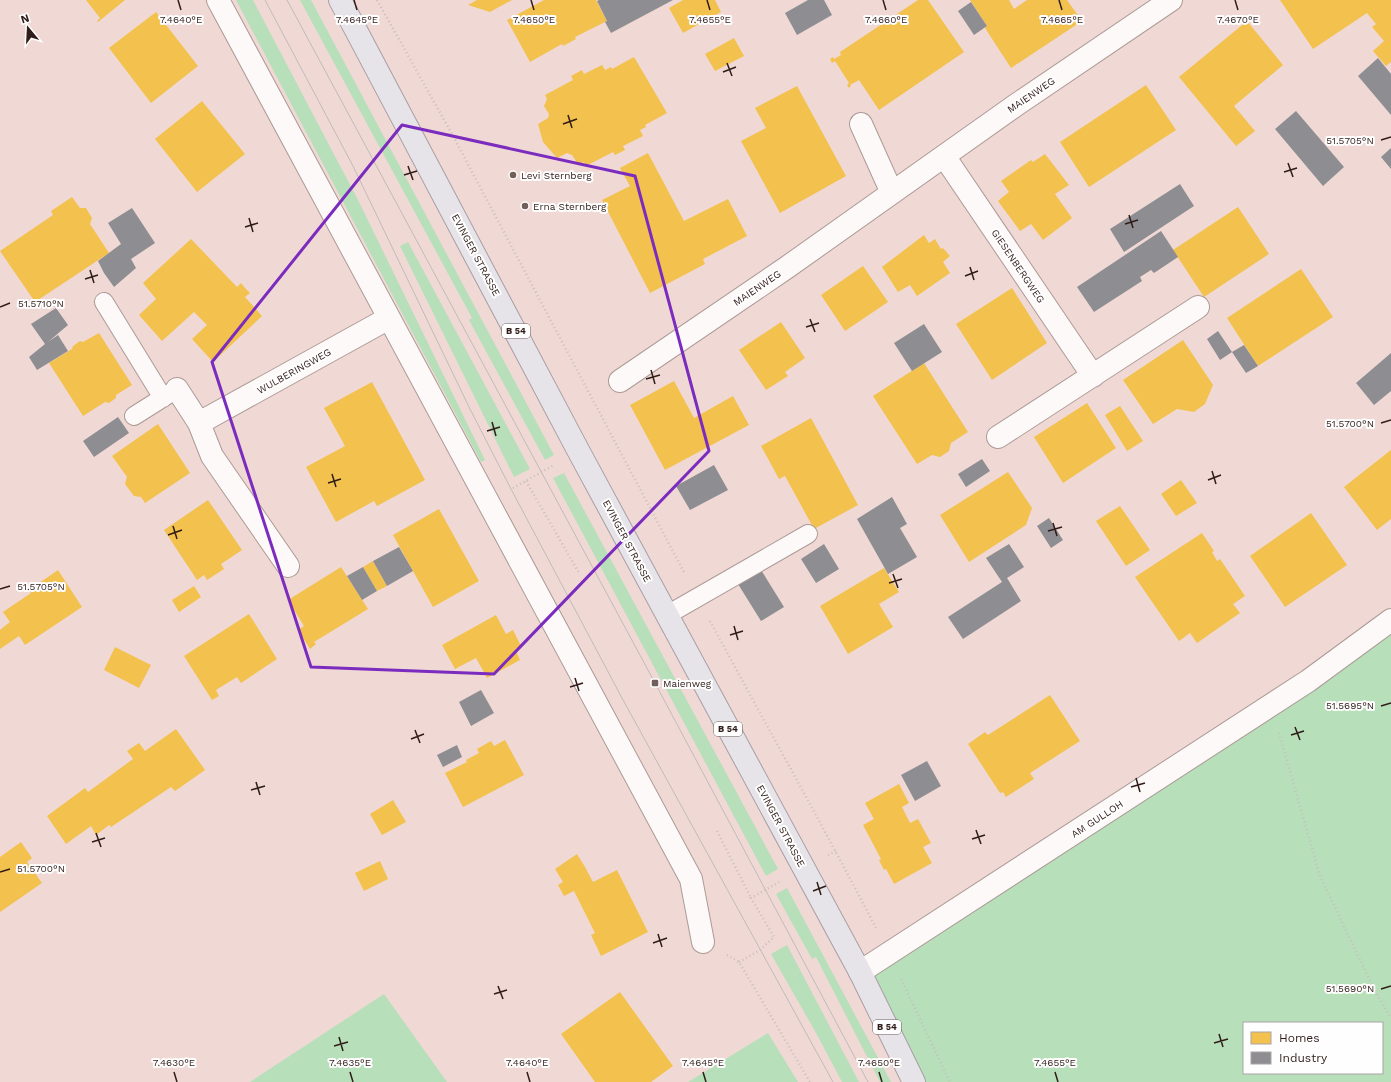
<svg xmlns="http://www.w3.org/2000/svg" width="1391" height="1082" font-family="'Work Sans',sans-serif">
	<style>
		.green { fill: #b6dfba; fill-rule: evenodd }
		.homes { fill: #f2c14e }
		.industry { fill: #8d8d92 }
		.lines { fill: none; stroke-linecap: round; stroke-linejoin: round }
		.lane-casing { stroke: #ac9a96; stroke-width: 20 }
		.street-casing { stroke: #ac9a96; stroke-width: 24 }
		.primary-casing { stroke: #a89ea5; stroke-width: 24 }
		.path { stroke: #c8bfbd; stroke-width: 2.5; stroke-dasharray: 1 3; stroke-linecap: butt }
		.lane { stroke: #fdf9f9; stroke-width: 18 }
		.street { stroke: #fdf9f9; stroke-width: 22 }
		.primary { stroke: #e6e4e8; stroke-width: 22 }
		.tram { stroke: #c0bab9; stroke-width: 1 }
		.marked { fill: none; stroke: #7b2cbf; stroke-width: 3; stroke-linejoin: round }
		.ticks { fill: none; stroke: #301d19; stroke-width: 1.5 }
		.poi-dot { fill: #735f5a; stroke: #fefefe; stroke-width: 1.5 }
		.labels { text-anchor: middle; dominant-baseline: central; stroke-width: 4; stroke-linejoin: round; paint-order: stroke }
		.shield { fill: #fefefe; stroke: #6e605e; stroke-width: 1 }
		.shield-label { font-size: 9px; font-weight: bold; fill: #301d19 }
		.street-label { font-size: 10px; fill: #301d19; stroke: #fefefe }
		.poi-label { font-size: 10px; fill: #301d19; stroke: #fefefe; text-anchor: start }
		.ticks-label { font-size: 10px; text-anchor: middle; fill: #301d19; stroke: #fefefe; stroke-width: 4; stroke-linejoin: round; paint-order: stroke }
	</style>
	<rect width="100%" height="100%" fill="#f0d9d4"/>
	<path class="green" d="M236,0H253L359,202L485,460L481,462Z
		M300,0H311L554,455L545,460L469,320L472,318Z
		M408,242L530,469L514,477L400,246Z
		M564,473L778,869L766,876L553,478Z
		M1391,620V1082H914L860,972ZM1244,1023H1382V1073H1244Z
		M787,888L891,1082H880L816,957L812,959L776,894Z
		M787,945L859,1082H842L815,1031L771,954Z
		M384,994L447,1082H250Z
		M768,1033L798,1082H688Z"/>
	<path class="homes" d="M86,0H125L98,22L97,21L100,18Z
		M477,0H512L490,12L468,5Z
		M544,0H596L607,21L575,37L576,39L563,46L562,44L530,62L507,20Z
		M683,0H715L721,12L683,33L669,8Z
		M918,0H928L964,52L879,110L859,80L850,85L851,86L849,88L847,85L849,83L835,61L832,63L830,59L833,57L834,59L841,55L840,52Z
		M970,0H1009L1014,9L1027,0H1067L1082,21L1011,68L985,28L987,26Z
		M1280,0H1391V62L1386,66L1373,51L1384,41L1372,27L1376,24L1367,13L1313,49Z
		M156,12L198,66L151,103L109,48Z
		M1247,21L1283,65L1234,106L1255,131L1236,146L1179,77Z
		M734,38L744,56L715,71L705,54Z
		M634,57L667,113L645,125L646,127L640,130L643,136L623,146L625,150L615,155L613,152L586,166L584,162L578,164L572,155L567,153L557,158L543,142L538,124L548,118L549,114L544,106L547,99L545,95L573,80L571,76L582,70L584,74L602,65L605,70L611,67L612,69Z
		M1146,85L1176,130L1089,187L1060,142Z
		M797,86L846,176L780,213L741,141L766,128L755,108Z
		M202,101L245,154L197,192L155,139Z
		M648,153L684,221L728,199L747,236L703,259L705,264L650,293L602,200L630,186L620,168Z
		M1045,154L1069,185L1055,194L1072,218L1043,240L1031,224L1020,231L998,201L1009,192L1001,181L1031,160L1033,162Z
		M72,197L80,208H86L92,218L90,224L109,253L35,302L0,251L53,215L51,211Z
		M1238,207L1269,254L1204,297L1173,250Z
		M924,235L929,243L935,239L941,249L943,248L950,256L943,262L950,273L917,296L910,285L898,292L882,267Z
		M191,239L237,287L241,283L245,288L250,293L245,297L262,316L213,362L192,339L207,325L194,312L162,341L139,315L156,299L143,283Z
		M863,266L888,302L845,331L821,295Z
		M1301,269L1333,317L1258,366L1227,318Z
		M1012,288L1047,343L992,380L956,324Z
		M781,322L805,358L785,372L788,376L766,390L739,350Z
		M99,333L132,385L116,395V398L109,403L105,402L83,416L49,363L72,349L73,346L80,341L83,342Z
		M1183,340L1213,385L1205,404L1194,412L1177,409L1153,424L1123,380Z
		M924,363L968,432L951,443L949,451L940,457L932,455L917,464L873,396Z
		M674,381L694,418L733,396L749,425L665,470L630,405Z
		M372,382L425,480L377,506L374,501L336,522L306,467L345,446L324,408Z
		M1087,403L1116,448L1063,483L1034,437Z
		M1120,406L1143,441L1127,451L1105,415Z
		M811,418L858,505L814,529L785,476L779,479L761,446Z
		M158,424L190,473L145,503L141,497L134,496L125,484L127,477L112,456Z
		M1391,450V519L1377,530L1344,487Z
		M1008,472L1032,508L1026,525L969,562L940,515Z
		M1181,480L1197,503L1176,516L1161,494Z
		M208,500L242,550L221,564L224,569L207,580L204,575L197,580L164,530Z
		M1120,506L1150,550L1126,566L1096,521Z
		M439,509L479,581L433,607L393,535Z
		M1311,513L1347,565L1285,607L1250,556Z
		M1202,533L1214,551L1212,552L1217,561L1220,559L1245,596L1233,604L1240,613L1197,643L1190,633L1179,641L1135,577Z
		M373,561L387,586L377,591L363,567Z
		M341,567L368,609L314,642L316,644L310,649L298,630L304,626L288,600Z
		M884,568L899,592L879,604L893,627L848,654L820,606Z
		M58,570L82,607L25,645L19,636L0,649V630L10,622L3,612L31,593L29,590Z
		M194,586L201,597L179,612L172,600Z
		M249,614L277,659L241,683L237,677L216,690L219,696L212,700L184,656Z
		M496,615L506,634L513,630L521,646L515,649L520,660L487,678L476,658L455,669L442,645Z
		M115,647L151,665L139,688L104,670Z
		M1050,695L1080,741L1030,773L1034,779L1006,797L1003,792L1000,793L968,744L985,732L988,735Z
		M176,729L205,770L175,791L171,787L111,827L109,825L96,835L91,826L66,844L47,816L85,788L88,792L133,759L127,751L139,743L145,751Z
		M505,740L524,775L463,807L445,773L467,762L466,760L479,753L477,749L491,741L494,746Z
		M899,784L909,803L902,807L910,823L918,819L931,843L923,847L932,863L894,884L886,869L884,870L879,860L881,859L863,825L874,819L865,803Z
		M393,800L406,822L382,835L370,814Z
		M21,842L32,858L27,862L42,883L0,912V857Z
		M577,854L585,867L593,882L617,870L648,932L601,956L591,935L595,933L574,891L564,896L558,885L563,882L555,869Z
		M380,861L388,879L364,891L355,873Z
		M620,992L673,1066L651,1082H595L561,1034Z"/>
	<path class="industry" d="M599,0H673L611,33L605,22L607,21L597,1Z
		M808,0H824L832,15L797,35L785,13Z
		M971,2L987,26L974,35L958,11Z
		M1378,58L1391,74V115L1358,76Z
		M1296,111L1344,167L1323,186L1275,129Z
		M1391,148V169L1381,157Z
		M1180,184L1194,206L1124,252L1110,229Z
		M132,208L155,243L131,259L136,268L114,287L104,273L98,261L121,244L108,223Z
		M1161,231L1178,257L1154,273L1151,270L1140,277L1142,281L1094,312L1077,287Z
		M56,308L68,325L48,342L58,335L68,351L37,370L29,357L45,344L31,324Z
		M924,324L942,352L912,371L894,343Z
		M1218,331L1232,352L1220,360L1207,339Z
		M1244,345L1258,366L1246,373L1232,352Z
		M1391,353V391L1374,405L1356,383Z
		M118,417L129,433L94,457L83,441Z
		M982,459L990,471L966,487L958,474Z
		M714,465L728,490L690,510L676,486Z
		M892,497L907,524L900,528L917,557L888,574L857,519Z
		M1049,518L1063,540L1051,548L1037,526Z
		M824,544L839,569L816,583L801,559Z
		M1009,544L1024,567L1007,578L1021,601L963,639L948,617L1002,582L986,558Z
		M399,547L413,571L387,586L373,561Z
		M363,567L377,591L362,600L347,576Z
		M761,570L784,607L761,621L738,584Z
		M481,690L494,713L471,726L459,702Z
		M457,745L462,757L443,767L437,755Z
		M927,761L941,786L915,801L901,775Z"/>
	<g class="lines">
		<defs>
			<path id="lane" d="M104,302L163,398
				M134,416L172,392
				M667,615L808,534"/>
			<path id="street" d="M218,0L691,879L703,942
				M861,124L892,193
				M944,156L1093,376
				M620,381L786,268L1016,105L1171,0
				M177,389L199,423L212,456L288,566
				M199,423L389,318
				M998,437L1198,307
				M860,972L1308,681L1391,620"/>
			<path id="primary" d="M340,0L579,452L860,972L914,1082"/>
		</defs>
		<use href="#lane" class="lane-casing"/>
		<use href="#street" class="street-casing"/>
		<use href="#primary" class="primary-casing"/>
		<path class="path" d="M377,0L452,134L685,574
			M526,481L579,573
			M513,488L554,465
			M710,621C765,723 822,824 876,928
			M1279,733L1320,876L1375,991L1391,1018
			M717,831L751,898
			M828,855L836,851
			M727,955L739,962L810,1082
			M739,962L760,950L774,937L751,898L779,882
			M901,979L950,1082"/>
		<use href="#lane" class="lane"/>
		<use href="#street" class="street"/>
		<use href="#primary" class="primary"/>
		<path class="tram" d="M265,0L353,166L470,409L511,489L622,698L833,1082
			M287,0L655,683L868,1082"/>
	</g>
	<path class="marked" d="M402,125L635,176L709,451L494,674L311,667L212,362Z"/>
	<path class="ticks" d="M178,0L181,10M354,0L357,10M531,0L534,10M707,0L710,10M883,0L886,10M1059,0L1062,10M1235,0L1238,10M727,63L732,76M723,72L736,67M568,115L572,128M563,124L577,119M1381,140L1391,137M1288,163L1293,177M408,166L413,180M1284,172L1297,168M404,175L417,171M1129,215L1133,228M249,218L253,232M1125,224L1138,220M245,227L258,223M970,267L974,280M90,270L94,283M965,276L978,271M85,279L98,275M0,307L10,303M810,319L815,332M806,327L819,323M651,370L655,384M646,379L660,375M492,422L496,436M1381,423L1391,420M487,431L500,427M1212,471L1216,484M332,474L336,487M1208,480L1221,475M328,483L341,479M1053,523L1057,536M173,526L177,539M1048,531L1062,527M168,535L182,530M893,574L898,588M889,583L902,579M0,589L10,586M734,626L738,640M730,635L743,631M575,678L579,691M570,687L583,683M1381,706L1391,703M1295,727L1300,740M415,730L420,743M1291,735L1304,731M411,739L424,734M1136,778L1140,792M256,782L260,795M1131,787L1145,783M251,790L265,786M976,830L981,844M96,833L101,847M972,839L985,835M92,842L105,838M0,872L10,869M817,882L821,895M813,891L826,886M658,934L662,947M653,943L667,938M498,986L503,999M1381,989L1391,986M494,994L507,990M1219,1034L1223,1047M339,1037L343,1051M1214,1043L1228,1039M334,1046L348,1042M174,1072L177,1082M350,1072L353,1082M527,1072L530,1082M703,1072L706,1082M879,1072L882,1082M1055,1072L1058,1082"/>
	<g class="poi-dot">
		<circle cx="513" cy="175" r="4"/>
		<circle cx="525" cy="206" r="4"/>
		<rect x="651" y="679" width="8" height="8" rx="2"/>
	</g>
	<g class="labels">
		<g class="shield">
			<rect x="502" y="324" width="28" height="14" rx="3"/>
			<rect x="714" y="722" width="28" height="14" rx="3"/>
			<rect x="873" y="1020" width="28" height="14" rx="3"/>
		</g>
		<g class="shield-label">
			<text x="516" y="331">B 54</text>
			<text x="728" y="729">B 54</text>
			<text x="887" y="1027">B 54</text>
		</g>
		<g class="street-label">
			<text transform="translate(1031 95) rotate(-34)">MAIENWEG</text>
			<text transform="translate(476 255) rotate(62)">EVINGER STRASSE</text>
			<text transform="translate(1018 266) rotate(56)">GIESENBERGWEG</text>
			<text transform="translate(757 288) rotate(-34)">MAIENWEG</text>
			<text transform="translate(294 371) rotate(-29)">WULBERINGWEG</text>
			<text transform="translate(627 541) rotate(62)">EVINGER STRASSE</text>
			<text transform="translate(1097 819) rotate(-33)">AM GULLOH</text>
			<text transform="translate(781 826) rotate(62)">EVINGER STRASSE</text>
		</g>
		<g class="poi-label">
			<text x="521" y="175">Levi Sternberg</text>
			<text x="533" y="206">Erna Sternberg</text>
			<text x="663" y="683">Maienweg</text>
		</g>
	</g>
	<g class="ticks-label">
		<text x="181" y="23">7.4640°E</text>
		<text x="357" y="23">7.4645°E</text>
		<text x="534" y="23">7.4650°E</text>
		<text x="710" y="23">7.4655°E</text>
		<text x="886" y="23">7.4660°E</text>
		<text x="1062" y="23">7.4665°E</text>
		<text x="1238" y="23">7.4670°E</text>
		<text x="1350" y="144">51.5705°N</text>
		<text x="41" y="307">51.5710°N</text>
		<text x="1350" y="427">51.5700°N</text>
		<text x="41" y="590">51.5705°N</text>
		<text x="1350" y="709">51.5695°N</text>
		<text x="41" y="872">51.5700°N</text>
		<text x="1350" y="992">51.5690°N</text>
		<text x="174" y="1066">7.4630°E</text>
		<text x="350" y="1066">7.4635°E</text>
		<text x="527" y="1066">7.4640°E</text>
		<text x="703" y="1066">7.4645°E</text>
		<text x="879" y="1066">7.4650°E</text>
		<text x="1055" y="1066">7.4655°E</text>
	</g>
	<rect x="1243" y="1022" width="140" height="52" fill="#fefefe" stroke="#aca4a2"/>
	<rect x="1251" y="1032" width="20" height="12" fill="#f2c14e" stroke="#aca4a2"/>
	<text x="1279" y="1042" font-size="12" fill="#301d19">Homes</text>
	<rect x="1251" y="1052" width="20" height="12" fill="#8d8d92" stroke="#aca4a2"/>
	<text x="1279" y="1062" font-size="12" fill="#301d19">Industry</text>
	<g transform="translate(28 28) rotate(342)" stroke="#fefefe" stroke-width="3" paint-order="stroke">
	<path d="M0-3L7 15L0 10L-7 15Z" fill="#301d19"/>
	<text y="-6" font-size="11" font-weight="bold" text-anchor="middle" fill="#301d19">N</text>
	</g>
</svg>
